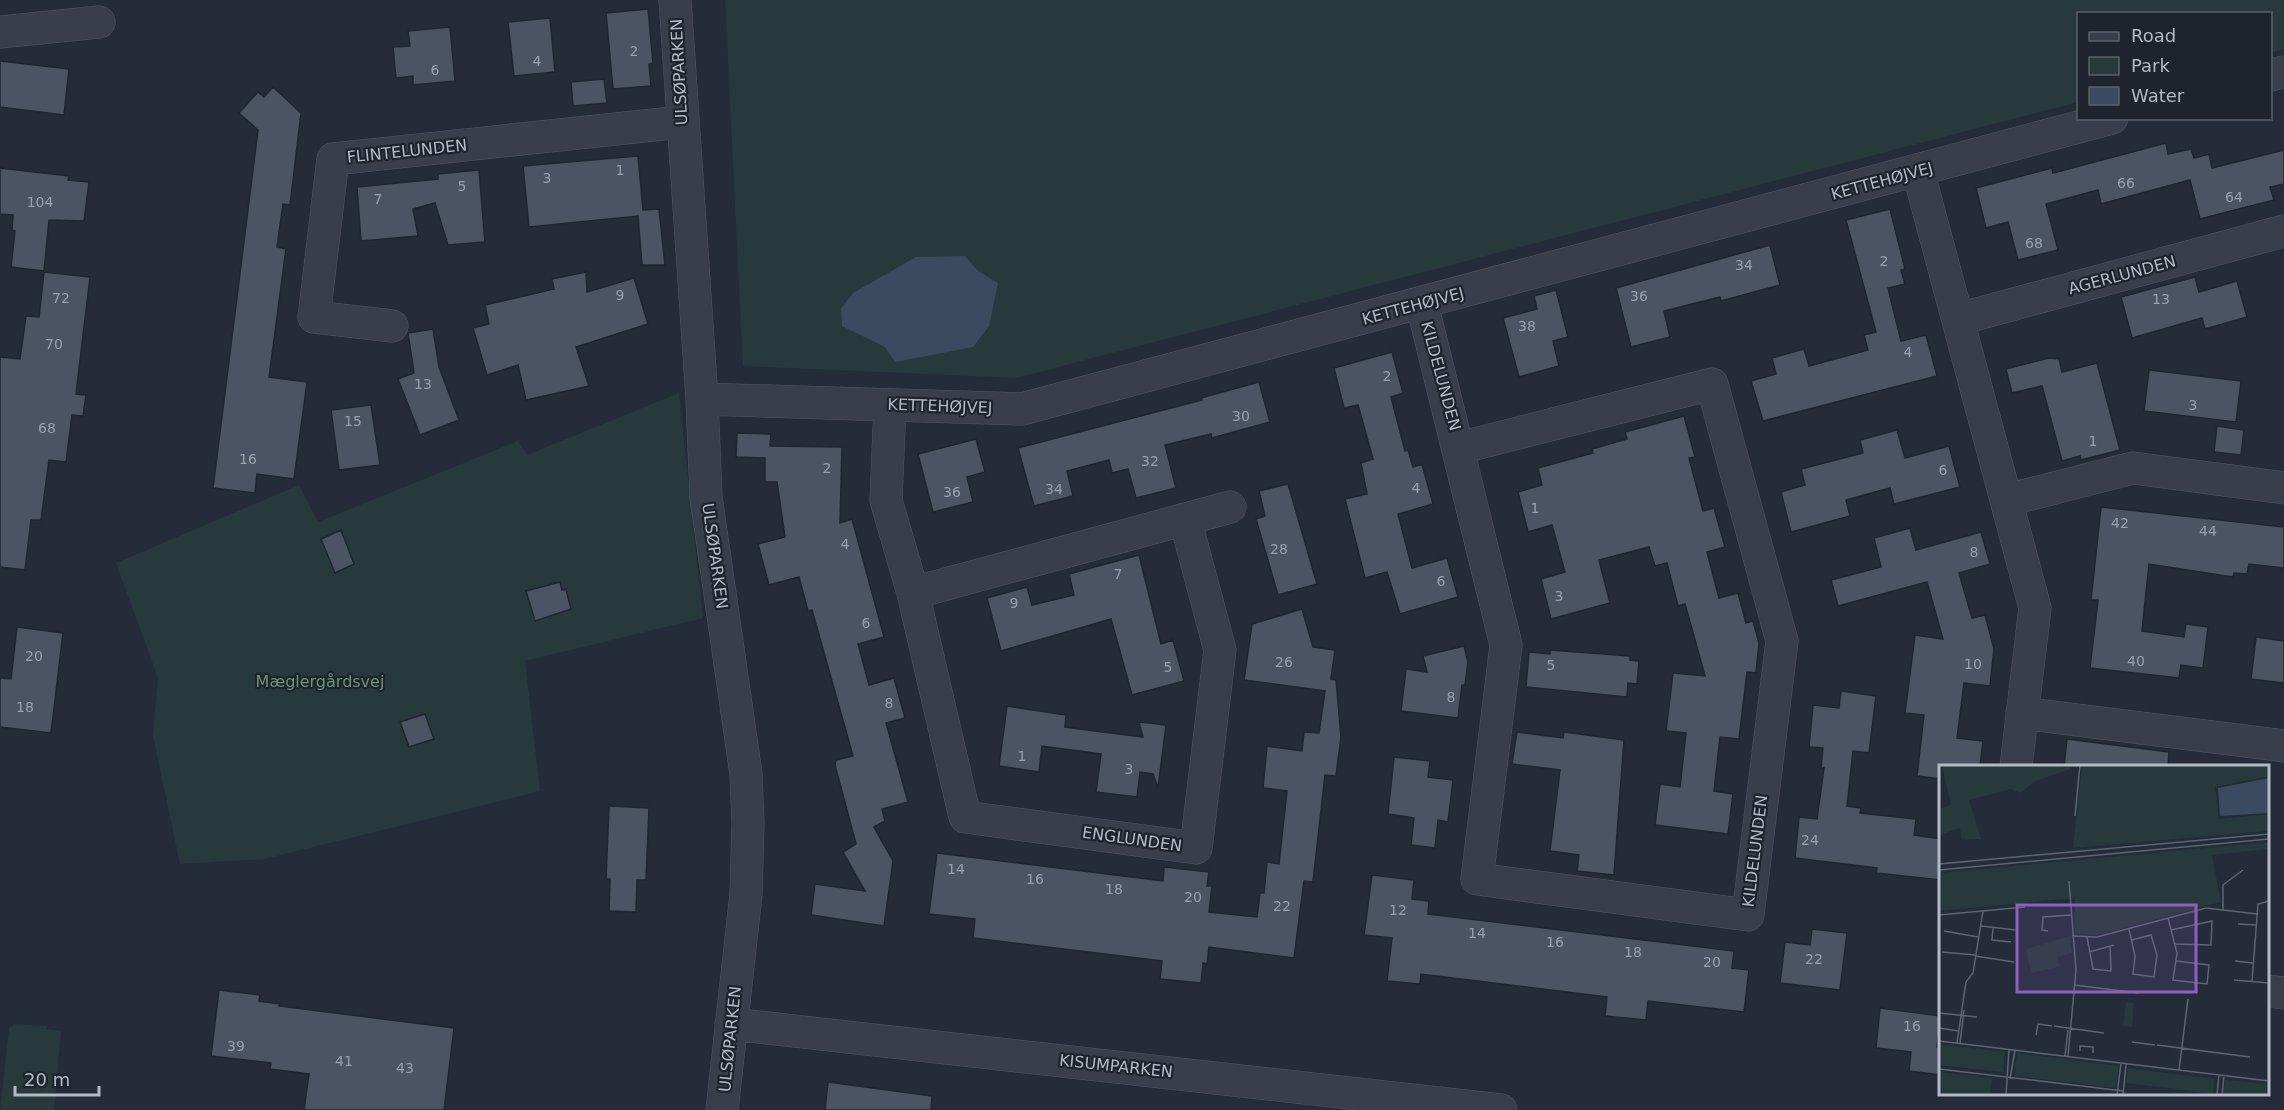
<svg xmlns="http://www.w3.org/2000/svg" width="2284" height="1110" font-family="'DejaVu Sans',sans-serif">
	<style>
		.green { fill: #27393b }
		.water { fill: #3b4a61 }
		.building { fill: #4b5463; stroke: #1f2630; stroke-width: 1.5 }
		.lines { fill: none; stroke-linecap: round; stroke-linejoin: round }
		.minor-casing { stroke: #505761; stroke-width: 33 }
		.minor { stroke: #383f4a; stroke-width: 32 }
		.labels { text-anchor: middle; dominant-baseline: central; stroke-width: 4.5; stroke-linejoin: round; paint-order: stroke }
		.number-label { font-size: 14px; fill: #99a0ac }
		.street-label { font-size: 16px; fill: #b3bac5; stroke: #1d242e }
		.park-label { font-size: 16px; fill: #6c9477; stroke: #1d242e }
		.inset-road { fill: none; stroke: #5d6571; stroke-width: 1.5 }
		.view { fill: #8f5ec1; fill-opacity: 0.15; stroke: #8f5ec1; stroke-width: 3 }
		.inset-edge { fill: none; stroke: #b3bac5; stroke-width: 3 }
	</style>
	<rect width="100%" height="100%" fill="#242c39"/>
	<path class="green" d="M725,0H2284V49L2271,53L2270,14H2078V102L1016,378L743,366Z
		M679,393L703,618L525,661L540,791L265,859L180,864L153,736L158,678L116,563L299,485L318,522L518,441L527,455Z
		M14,1024L48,1026L46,1029L61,1031L54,1110H0L9,1028Z"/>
	<path class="water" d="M965,256L978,271L998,283L989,326L973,347L895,362L885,347L842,326L841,309L853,293L916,257Z"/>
	<path class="building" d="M648,9L653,63L649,64L651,86L613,89L606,13Z
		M550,18L555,72L514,76L508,22Z
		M450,27L455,81L413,85V76L396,78L393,47L410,46L408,31Z
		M0,61L69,69L64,115L0,107Z
		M604,79L607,103L573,106L571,82Z
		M273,87L301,113L290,205L283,204L277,247L286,249L269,377L307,382L294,479L257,474L255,493L213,488L258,130L239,113L258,92L264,97Z
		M2166,143L2168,154L2191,149L2194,158L2209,154L2212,168L2284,150V184L2270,187L2274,200L2200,219L2190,180L2101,204L2098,190L2046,204L2058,250L2018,260L2008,222L1986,228L1976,188L2052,168L2053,173Z
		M638,156L643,210L659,209L665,265H642L638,216L529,227L523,166Z
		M0,168L69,176L68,180L89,182L84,221L49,220L44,271L11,267L15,231L12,230L13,215L0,214Z
		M479,170L485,242L448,245L435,203L413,209L418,236L361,241L357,187L438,179V174Z
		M1890,209L1905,269L1901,270L1905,284L1888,288L1901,341L1926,335L1937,376L1763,421L1751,381L1776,374L1772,358L1804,349L1809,366L1868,350L1864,335L1876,332L1846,220Z
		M1770,245L1780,285L1721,301L1720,297L1664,311L1670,337L1631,347L1616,288Z
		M44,272L90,277L76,394L86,395L83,416L72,415L66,462L49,460L41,520H31L25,570L0,567V357L20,359L26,316L39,317Z
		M586,272L587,292L634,278L648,324L576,347L589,386L526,400L518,365L487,375L473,328L489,324L485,305L554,289L552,279Z
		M2195,277L2199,292L2237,281L2247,317L2205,329L2202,318L2132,338L2121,297Z
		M1556,290L1568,337L1553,341L1559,366L1519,377L1503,318L1537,309L1534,296Z
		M433,329L439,367L459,420L420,435L398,379L414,373L408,333Z
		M1392,352L1403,393L1391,397L1405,451L1408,450L1413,467L1422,464L1433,504L1398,514L1412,568L1447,558L1458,597L1400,614L1387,572L1365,578L1345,499L1367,494L1361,463L1373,459L1358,405L1344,408L1334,368Z
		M2049,358L2059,359L2062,372L2097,363L2120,450L2081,460L2080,456L2062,461L2042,386L2012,393L2006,369Z
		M2149,370L2241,381L2236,422L2144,411Z
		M1259,382L1270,422L1212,438L1211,434L1165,445L1176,488L1136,498L1128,469L1112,473L1109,460L1067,471L1073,496L1034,506L1018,448L1202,400L1201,398Z
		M371,405L380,465L339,470L331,410Z
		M1684,416L1695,457L1689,458L1703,511L1714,508L1725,547L1707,552L1719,598L1738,593L1746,623L1753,621L1759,643L1756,673L1747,672L1739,739L1720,737L1714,791L1733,794L1728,834L1655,825L1660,784L1680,787L1686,733L1666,731L1673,673L1705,676L1685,604L1678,606L1667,563L1655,566L1649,547L1599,560L1610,603L1551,619L1541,579L1565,572L1552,525L1528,532L1518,492L1542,485L1538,468L1593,453L1592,449L1627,439L1625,432Z
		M2217,426L2244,430L2241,455L2214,452Z
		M1897,430L1905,458L1949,446L1960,487L1894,504L1890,488L1846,500L1850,516L1791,532L1781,492L1805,485L1801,469L1863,453L1860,440Z
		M737,433L771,434L770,446L842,447L840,523L852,519L884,637L858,644L869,685L894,678L905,718L886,723L908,802L882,809L885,821L874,827L893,861L884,926L811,915L815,884L865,891L843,852L856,844L835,765L836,760L853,756L812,610L808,611L799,577L769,585L758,544L785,537L777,482H765V458L736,457Z
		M976,439L985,472L967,477L973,502L933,512L918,454Z
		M1288,484L1317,584L1278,595L1256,519L1265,516L1259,491Z
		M2101,507L2284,527V568L2249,564L2247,574L2234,573L2233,577L2149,564L2142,631L2184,637L2186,624L2208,627L2203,668L2181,665L2179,678L2090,668L2098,600H2091Z
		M1910,528L1916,550L1981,532L1990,564L1959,573L1972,618L1985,615L1994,649L1990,686L1964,683L1957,738L1983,741L1980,766H1941V779L1917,776L1924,715L1905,713L1915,635L1943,639L1927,582L1838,606L1831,580L1881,567L1874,538Z
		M341,530L354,564L335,573L321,539Z
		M1139,555L1161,644L1173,640L1184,681L1132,695L1111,619L1001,651L987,598L1027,587L1032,605L1074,595L1069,574Z
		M560,582L562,590L566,589L571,609L535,621L526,591Z
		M1302,609L1313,647L1335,650L1331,679L1336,680L1341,737L1336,776L1325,775L1313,882L1304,881L1294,958L1209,947L1207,964L1203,963L1201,983L1160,979L1162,961L973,938L975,919L929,914L937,853L1163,881L1164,867L1209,872L1207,886H1212L1209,912L1257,917L1260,893H1264L1267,862L1279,864L1287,791L1263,788L1267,746L1302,751L1304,732L1319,733L1325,691L1244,680L1252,624Z
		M17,627L63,633L51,733L0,727V678L11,679Z
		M2256,637L2284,641V683L2251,679Z
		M1464,646L1468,662L1465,685H1462L1458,718L1401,711L1406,669L1427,672L1423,656Z
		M1550,650L1630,656V660L1639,661L1637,684L1628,683L1627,697L1526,687L1529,652L1550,654Z
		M1841,691L1876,696L1869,753L1853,751L1847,806L1861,808L1860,813L1916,819L1914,835L1941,839V880L1876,873L1877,868L1795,858L1799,817L1817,819L1824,768H1821L1823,748L1809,747L1813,705L1839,708Z
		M1007,706L1066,715L1065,727L1143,737L1139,722L1166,725L1158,788L1153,774L1140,772L1137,797L1096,792L1101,754L1042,746L1039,772L999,766Z
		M425,714L434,739L409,747L400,722Z
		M1517,732L1563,738L1564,732L1624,740L1614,875L1577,871L1579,855L1550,851L1560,770L1512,764Z
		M2067,739L2169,752L2168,766H2064Z
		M1394,757L1430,761L1428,777L1453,780L1448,822L1438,820L1435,848L1411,845L1414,818L1388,814Z
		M609,806L649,808L646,880H637L636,912L609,911L610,879H606Z
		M1372,875L1414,880L1412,899L1429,901L1428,914L1734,951L1732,968L1749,970L1744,1012L1648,1001L1646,1020L1605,1016L1607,997L1421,974L1420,984L1387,981L1392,938L1364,935Z
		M1812,929L1847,933L1840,990L1780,983L1785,942L1810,945Z
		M219,990L260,995L259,1001L280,1004L279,1006L454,1028L444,1110H304L309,1074L270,1069L271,1063L211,1056Z
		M1880,1008L1941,1016L1937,1047H1941V1075L1909,1071L1911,1052L1876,1048Z
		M828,1082L932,1096L931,1110H825Z"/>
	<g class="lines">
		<defs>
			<path id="minor" d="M675,0L702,399L706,497L746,774L748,823L746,894L722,1110
				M0,32L99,22
				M2270,75L2284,72
				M1918,171L2035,608L2016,766
				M1422,304L1506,645L1477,879L1748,915L1782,641L1712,384L1459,448
				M1959,319L2284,231
				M392,326L314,317L333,159L682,122
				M702,399L1022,409L2112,118
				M890,405L886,500L913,593L965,817L1196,848L1220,650L1185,519
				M2007,500L2133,468L2284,488
				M913,593L1230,507
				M2022,713L2284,746
				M2268,991L2284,993
				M731,1024L1501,1110"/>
		</defs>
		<use href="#minor" class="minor-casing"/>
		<use href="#minor" class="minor"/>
	</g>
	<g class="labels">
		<g class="number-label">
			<text x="634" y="51">2</text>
			<text x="537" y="61">4</text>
			<text x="435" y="70">6</text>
			<text x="620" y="170">1</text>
			<text x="547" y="178">3</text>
			<text x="2126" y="183">66</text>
			<text x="462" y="186">5</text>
			<text x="2234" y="197">64</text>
			<text x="378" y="199">7</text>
			<text x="40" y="202">104</text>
			<text x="2034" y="243">68</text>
			<text x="1884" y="261">2</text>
			<text x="1744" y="265">34</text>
			<text x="620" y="295">9</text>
			<text x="1639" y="296">36</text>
			<text x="61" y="298">72</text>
			<text x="2161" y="299">13</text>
			<text x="1527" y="326">38</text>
			<text x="54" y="344">70</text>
			<text x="1908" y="352">4</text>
			<text x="1387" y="376">2</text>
			<text x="423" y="384">13</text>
			<text x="2193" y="405">3</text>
			<text x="1241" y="416">30</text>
			<text x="353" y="421">15</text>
			<text x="47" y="428">68</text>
			<text x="2093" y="441">1</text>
			<text x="248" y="459">16</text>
			<text x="1150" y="461">32</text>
			<text x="827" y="468">2</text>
			<text x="1943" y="470">6</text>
			<text x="1416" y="488">4</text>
			<text x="1054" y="489">34</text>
			<text x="952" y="492">36</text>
			<text x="1535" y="508">1</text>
			<text x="2120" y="523">42</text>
			<text x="2208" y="531">44</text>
			<text x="845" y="544">4</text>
			<text x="1279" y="549">28</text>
			<text x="1974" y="552">8</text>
			<text x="1118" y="574">7</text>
			<text x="1441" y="581">6</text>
			<text x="1559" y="596">3</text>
			<text x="1014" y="603">9</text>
			<text x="866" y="623">6</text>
			<text x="34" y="656">20</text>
			<text x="2136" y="661">40</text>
			<text x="1284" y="662">26</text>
			<text x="1973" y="664">10</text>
			<text x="1551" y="665">5</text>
			<text x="1168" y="667">5</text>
			<text x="1451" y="697">8</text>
			<text x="889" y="703">8</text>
			<text x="25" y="707">18</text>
			<text x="1022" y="756">1</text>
			<text x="1129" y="769">3</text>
			<text x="1810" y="840">24</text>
			<text x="956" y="869">14</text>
			<text x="1035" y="879">16</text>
			<text x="1114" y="889">18</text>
			<text x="1193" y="897">20</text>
			<text x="1282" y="906">22</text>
			<text x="1398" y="910">12</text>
			<text x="1477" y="933">14</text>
			<text x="1555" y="942">16</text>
			<text x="1633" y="952">18</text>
			<text x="1814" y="959">22</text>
			<text x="1712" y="962">20</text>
			<text x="1912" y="1026">16</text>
			<text x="236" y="1046">39</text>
			<text x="344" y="1061">41</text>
			<text x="405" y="1068">43</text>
		</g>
		<g class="street-label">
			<text transform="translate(679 72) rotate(-93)">ULSØPARKEN</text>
			<text transform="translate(407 151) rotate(-6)">FLINTELUNDEN</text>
			<text transform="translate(1882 181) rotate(-15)">KETTEHØJVEJ</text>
			<text transform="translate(2122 275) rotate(-15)">AGERLUNDEN</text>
			<text transform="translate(1413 306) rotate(-15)">KETTEHØJVEJ</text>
			<text transform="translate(1441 376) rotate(75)">KILDELUNDEN</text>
			<text transform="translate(940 406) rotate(2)">KETTEHØJVEJ</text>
			<text transform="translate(715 556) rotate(82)">ULSØPARKEN</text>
			<text transform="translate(1132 839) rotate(8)">ENGLUNDEN</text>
			<text transform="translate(1755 851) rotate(-83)">KILDELUNDEN</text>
			<text transform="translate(730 1039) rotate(-84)">ULSØPARKEN</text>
			<text transform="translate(1116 1066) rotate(6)">KISUMPARKEN</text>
		</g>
		<g class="park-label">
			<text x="320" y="681">Mæglergårdsvej</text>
		</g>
	</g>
	<g transform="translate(1939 765)">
		<rect width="330" height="330" fill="#242c39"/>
		<path d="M3,0H130L131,4L94,17L82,28L72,24L30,35L42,74L23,75L21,63L0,70V44L12,40ZM143,0H330V11L276,22L280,54L330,49V66L134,83ZM330,77V84L273,90L282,137L158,170L136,169V133L0,146V108ZM131,171L133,188L119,192L120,202L92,208L87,184ZM187,237L195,238L193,262L184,261ZM0,279L66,287L64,307L0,300ZM78,288L180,301L177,323L75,311ZM189,303L275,314L274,329L187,318ZM0,307L53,313L51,330H0ZM286,315L330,319V330H284Z" fill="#27393b"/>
		<path d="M330,13V48L281,51L279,23Z" fill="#3b4a61"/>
		<path class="inset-road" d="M136,51L141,0M0,99L330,69M0,105L330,74M284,145V120L304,105M0,150L86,142M229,153L238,188L234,215L268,219L270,200L237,196M299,159L317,160M42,161L77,165M54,163L53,175L72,177M190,164L196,191L194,209L215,212L218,190L212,170L193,175M232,165L273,156L272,180L235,179M5,166L39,172M109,166L103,165L104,152L132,150M133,171L158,172L267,143L318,149M148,172L154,204L172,206L171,181M3,187L36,190M150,187L175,180M36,191L75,197M296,196L314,198M295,215L330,218M313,216L319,139L330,136M135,220L200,228M0,248L38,252M115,261L165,268M0,263L20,266M97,270L99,259L113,261M0,276L330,316M193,277L216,280M18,278L27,217L34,208L44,146M21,279L25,245M218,280L311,292M141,286V281L154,282V288M126,291L129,265M129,291L137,205L130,116M0,304L184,326M240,305L249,234M71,314L76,285M67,330L70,284M178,330L182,298M184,330L187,299M278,330L280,310M283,330L285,310"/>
		<path class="view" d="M78,140H257V227H78Z"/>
		<rect width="330" height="330" class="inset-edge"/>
	</g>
	<rect x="2077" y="12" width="195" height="108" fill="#1d242e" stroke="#59606a" stroke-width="1.5"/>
	<rect x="2089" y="32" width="30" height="9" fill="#383f4a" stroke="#59606a" stroke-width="1.5"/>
	<text x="2131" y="42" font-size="18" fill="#b3bac5">Road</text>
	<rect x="2089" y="57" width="30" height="18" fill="#27393b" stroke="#59606a" stroke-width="1.5"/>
	<text x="2131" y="72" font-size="18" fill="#b3bac5">Park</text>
	<rect x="2089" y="87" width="30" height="18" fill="#3b4a61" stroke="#59606a" stroke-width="1.5"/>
	<text x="2131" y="102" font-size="18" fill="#b3bac5">Water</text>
	<path d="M15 1086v9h84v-9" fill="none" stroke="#b3bac5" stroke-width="3"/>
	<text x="24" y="1086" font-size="18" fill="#b3bac5" stroke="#1d242e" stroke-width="4.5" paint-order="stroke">20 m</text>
</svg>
